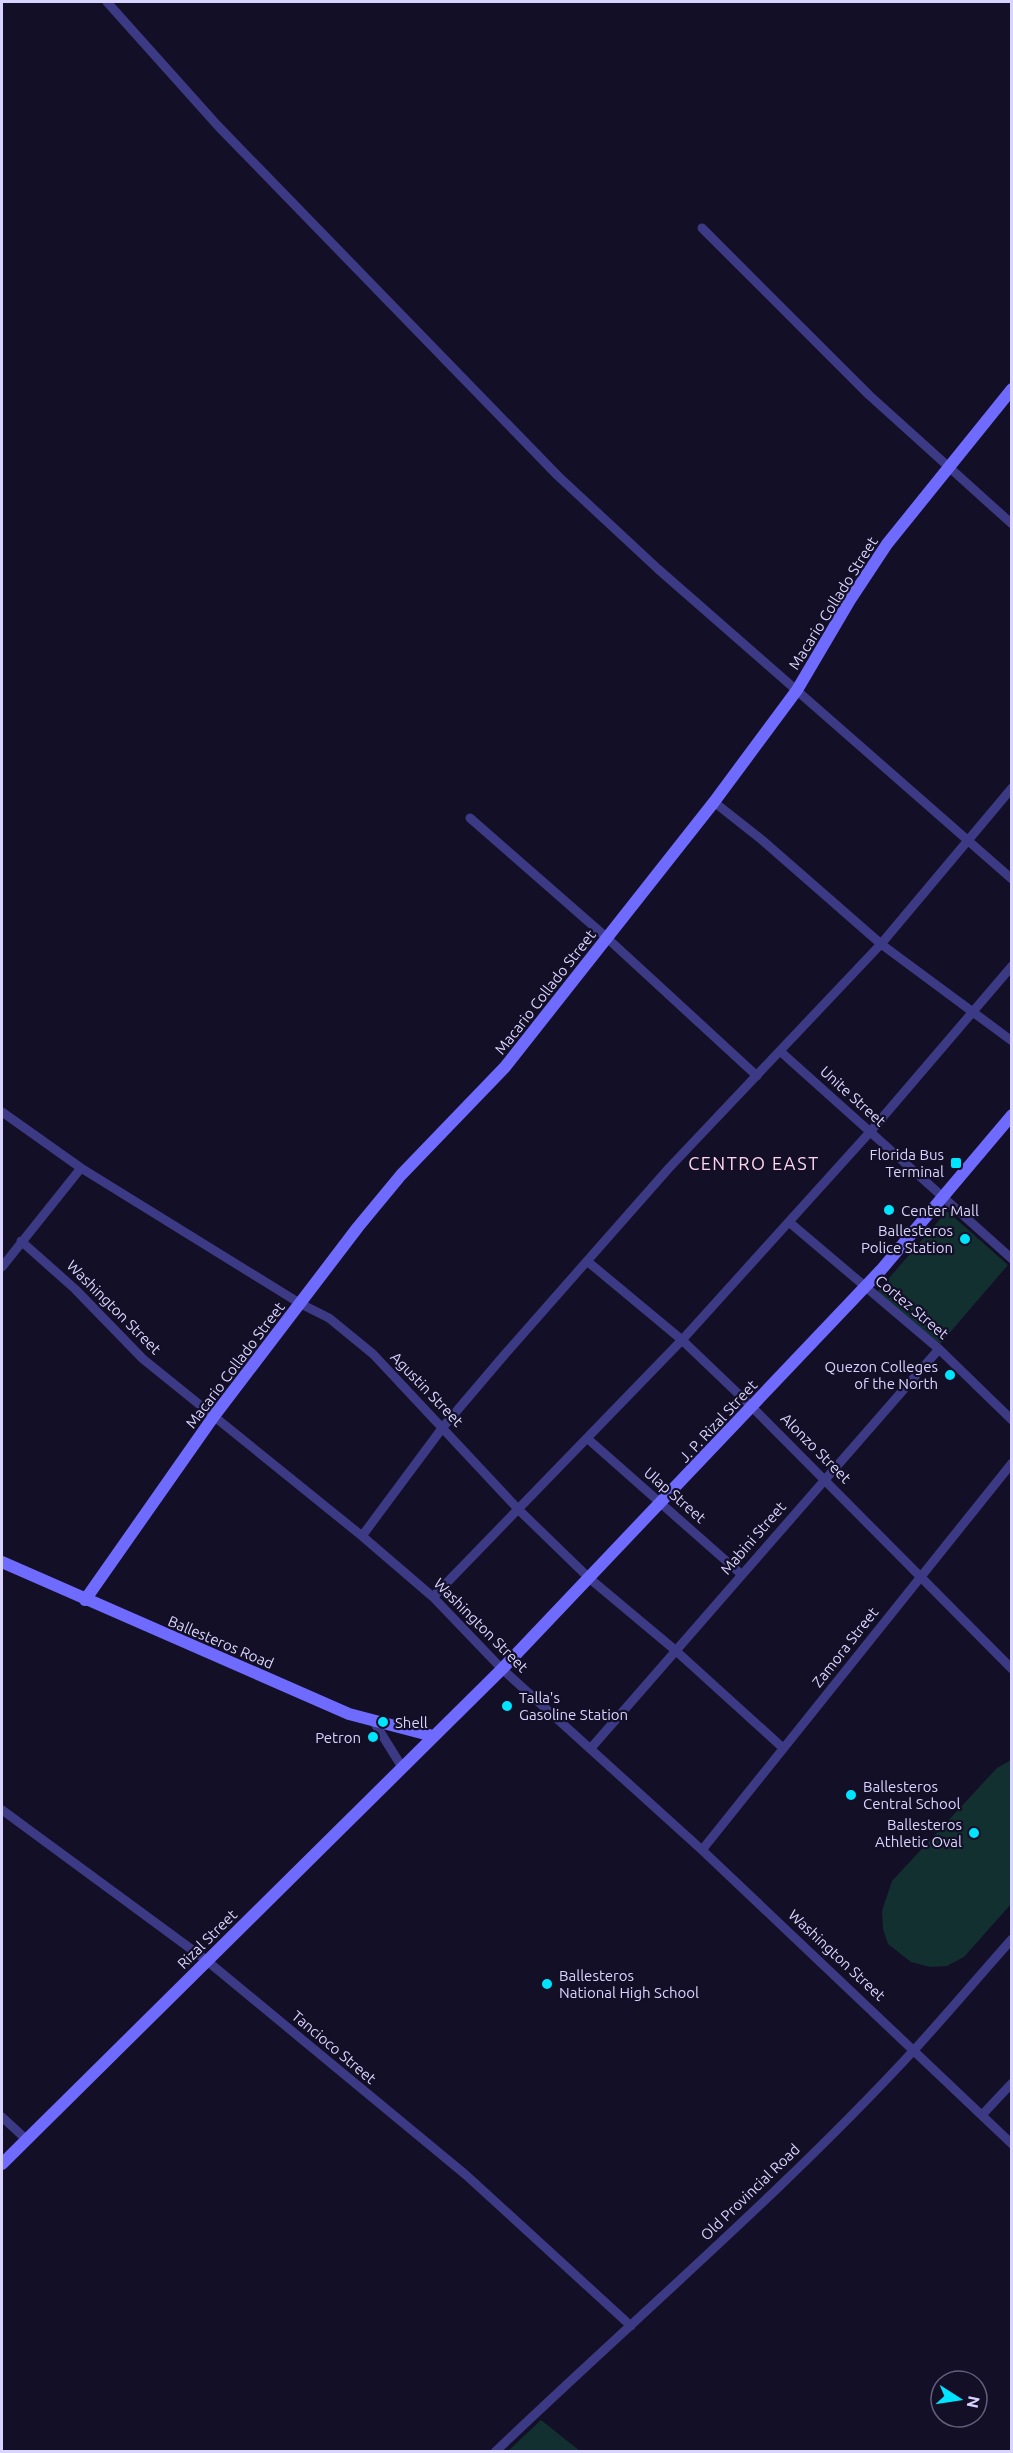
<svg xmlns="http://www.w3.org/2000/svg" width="1013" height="2453" font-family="Ubuntu,sans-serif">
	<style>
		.green { fill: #12302f }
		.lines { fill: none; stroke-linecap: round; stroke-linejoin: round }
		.street { stroke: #3d3a85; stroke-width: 9 }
		.secondary { stroke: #6f6bff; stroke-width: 12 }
		.poi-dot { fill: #00e5ff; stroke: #130f26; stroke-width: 2 }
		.labels { text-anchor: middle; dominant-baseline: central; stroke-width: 4.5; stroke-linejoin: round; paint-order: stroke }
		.street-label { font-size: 15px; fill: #d9d4ff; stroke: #130f26 }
		.poi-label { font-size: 15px; fill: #d9d4ff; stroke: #130f26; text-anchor: end }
		.quarter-label { font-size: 18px; letter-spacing: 1.5px; fill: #ffd6f0; stroke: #130f26 }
	</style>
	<rect width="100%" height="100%" fill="#130f26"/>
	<path class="green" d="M947,1211L1008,1265L940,1344L877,1292Z
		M1011,1760V1904L964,1957L947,1966L930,1967L911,1962L888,1944L883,1929L882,1911L892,1881L997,1768Z
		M541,2420L580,2451H508Z"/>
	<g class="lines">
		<path class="street" d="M107,2L218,126L558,476L658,569L1012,879
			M702,228L869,395L1012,524
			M714,802L762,840L881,944L1012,1041
			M470,818L606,937L757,1076
			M781,1052L1012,1259
			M2,1112L81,1168L301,1304L329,1318L373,1354L519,1510L589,1578L675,1650L783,1748
			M789,1222L939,1349L1012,1420
			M21,1241L75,1289L143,1359L362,1536L433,1597L502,1669L702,1850L1012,2144
			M587,1261L682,1340L752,1407L1012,1669
			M2,1267L81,1168
			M588,1439L741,1574
			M362,1536L443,1427L506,1353L669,1168L881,944L1012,788
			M433,1597L682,1340L870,1132L1012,966
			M374,1722L402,1767
			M591,1748L939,1349
			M2,1810L206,1960L466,2175L631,2326
			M702,1850L1012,1463
			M982,2115L1012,2083
			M2,2117L27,2140
			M495,2452C635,2318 784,2191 915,2049C948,2013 979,1976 1012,1939"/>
		<path class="secondary" d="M2,1562L349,1714L433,1736
			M85,1600L214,1416L358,1227L401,1175L505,1067L714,802L797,690L850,600L887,544L1012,389
			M2,2164L502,1669L881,1270L1012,1115"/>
	</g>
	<g class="poi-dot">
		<rect x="950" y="1157" width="12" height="12" rx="3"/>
		<circle cx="889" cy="1210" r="6"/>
		<circle cx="965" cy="1239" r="6"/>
		<circle cx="950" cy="1375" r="6"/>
		<circle cx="507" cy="1706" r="6"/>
		<circle cx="383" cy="1722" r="6"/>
		<circle cx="373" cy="1737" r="6"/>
		<circle cx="851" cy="1795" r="6"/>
		<circle cx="974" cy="1833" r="6"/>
		<circle cx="547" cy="1984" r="6"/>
	</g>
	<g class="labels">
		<g class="street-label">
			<text transform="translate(833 603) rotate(-58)">Macario Collado Street</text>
			<text transform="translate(545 992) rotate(-52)">Macario Collado Street</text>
			<text transform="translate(853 1096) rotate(42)">Unite Street</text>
			<text transform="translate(114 1307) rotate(45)">Washington Street</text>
			<text transform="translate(912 1307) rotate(40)">Cortez Street</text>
			<text transform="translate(235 1365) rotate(-53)">Macario Collado Street</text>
			<text transform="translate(427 1389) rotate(46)">Agustin Street</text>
			<text transform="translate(718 1421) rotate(-47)">J. P. Rizal Street</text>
			<text transform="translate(816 1448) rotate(45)">Alonzo Street</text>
			<text transform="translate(675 1495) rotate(41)">Ulap Street</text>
			<text transform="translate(753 1538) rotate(-49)">Mabini Street</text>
			<text transform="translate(481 1625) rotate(45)">Washington Street</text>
			<text transform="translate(221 1642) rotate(23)">Ballesteros Road</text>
			<text transform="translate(845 1647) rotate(-52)">Zamora Street</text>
			<text transform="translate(207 1939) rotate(-45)">Rizal Street</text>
			<text transform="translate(837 1955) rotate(43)">Washington Street</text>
			<text transform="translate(334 2047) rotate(40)">Tancioco Street</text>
			<text transform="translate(750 2192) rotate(-44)">Old Provincial Road</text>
		</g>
		<g class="poi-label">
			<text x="944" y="1154">Florida Bus<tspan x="944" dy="17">Terminal</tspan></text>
			<text x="901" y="1210" text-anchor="start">Center Mall</text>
			<text x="953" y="1230">Ballesteros<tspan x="953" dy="17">Police Station</tspan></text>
			<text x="938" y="1366">Quezon Colleges<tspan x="938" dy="17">of the North</tspan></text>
			<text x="519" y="1697" text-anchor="start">Talla's<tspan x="519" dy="17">Gasoline Station</tspan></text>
			<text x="395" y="1722" text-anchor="start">Shell</text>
			<text x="361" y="1737">Petron</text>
			<text x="863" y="1786" text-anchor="start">Ballesteros<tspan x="863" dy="17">Central School</tspan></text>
			<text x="962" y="1824">Ballesteros<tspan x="962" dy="17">Athletic Oval</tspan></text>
			<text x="559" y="1975" text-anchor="start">Ballesteros<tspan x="559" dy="17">National High School</tspan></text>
		</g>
		<g class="quarter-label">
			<text x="754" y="1163">CENTRO EAST</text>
		</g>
	</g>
	<rect width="1013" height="2453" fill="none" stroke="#d9d4ff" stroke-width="6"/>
	<g transform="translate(959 2399) rotate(102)"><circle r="28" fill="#130f26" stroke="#625e7d" stroke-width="1.5"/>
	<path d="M0-4.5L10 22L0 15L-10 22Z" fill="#00e5ff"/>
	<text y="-9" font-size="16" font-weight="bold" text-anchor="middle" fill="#d9d4ff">N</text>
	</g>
</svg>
